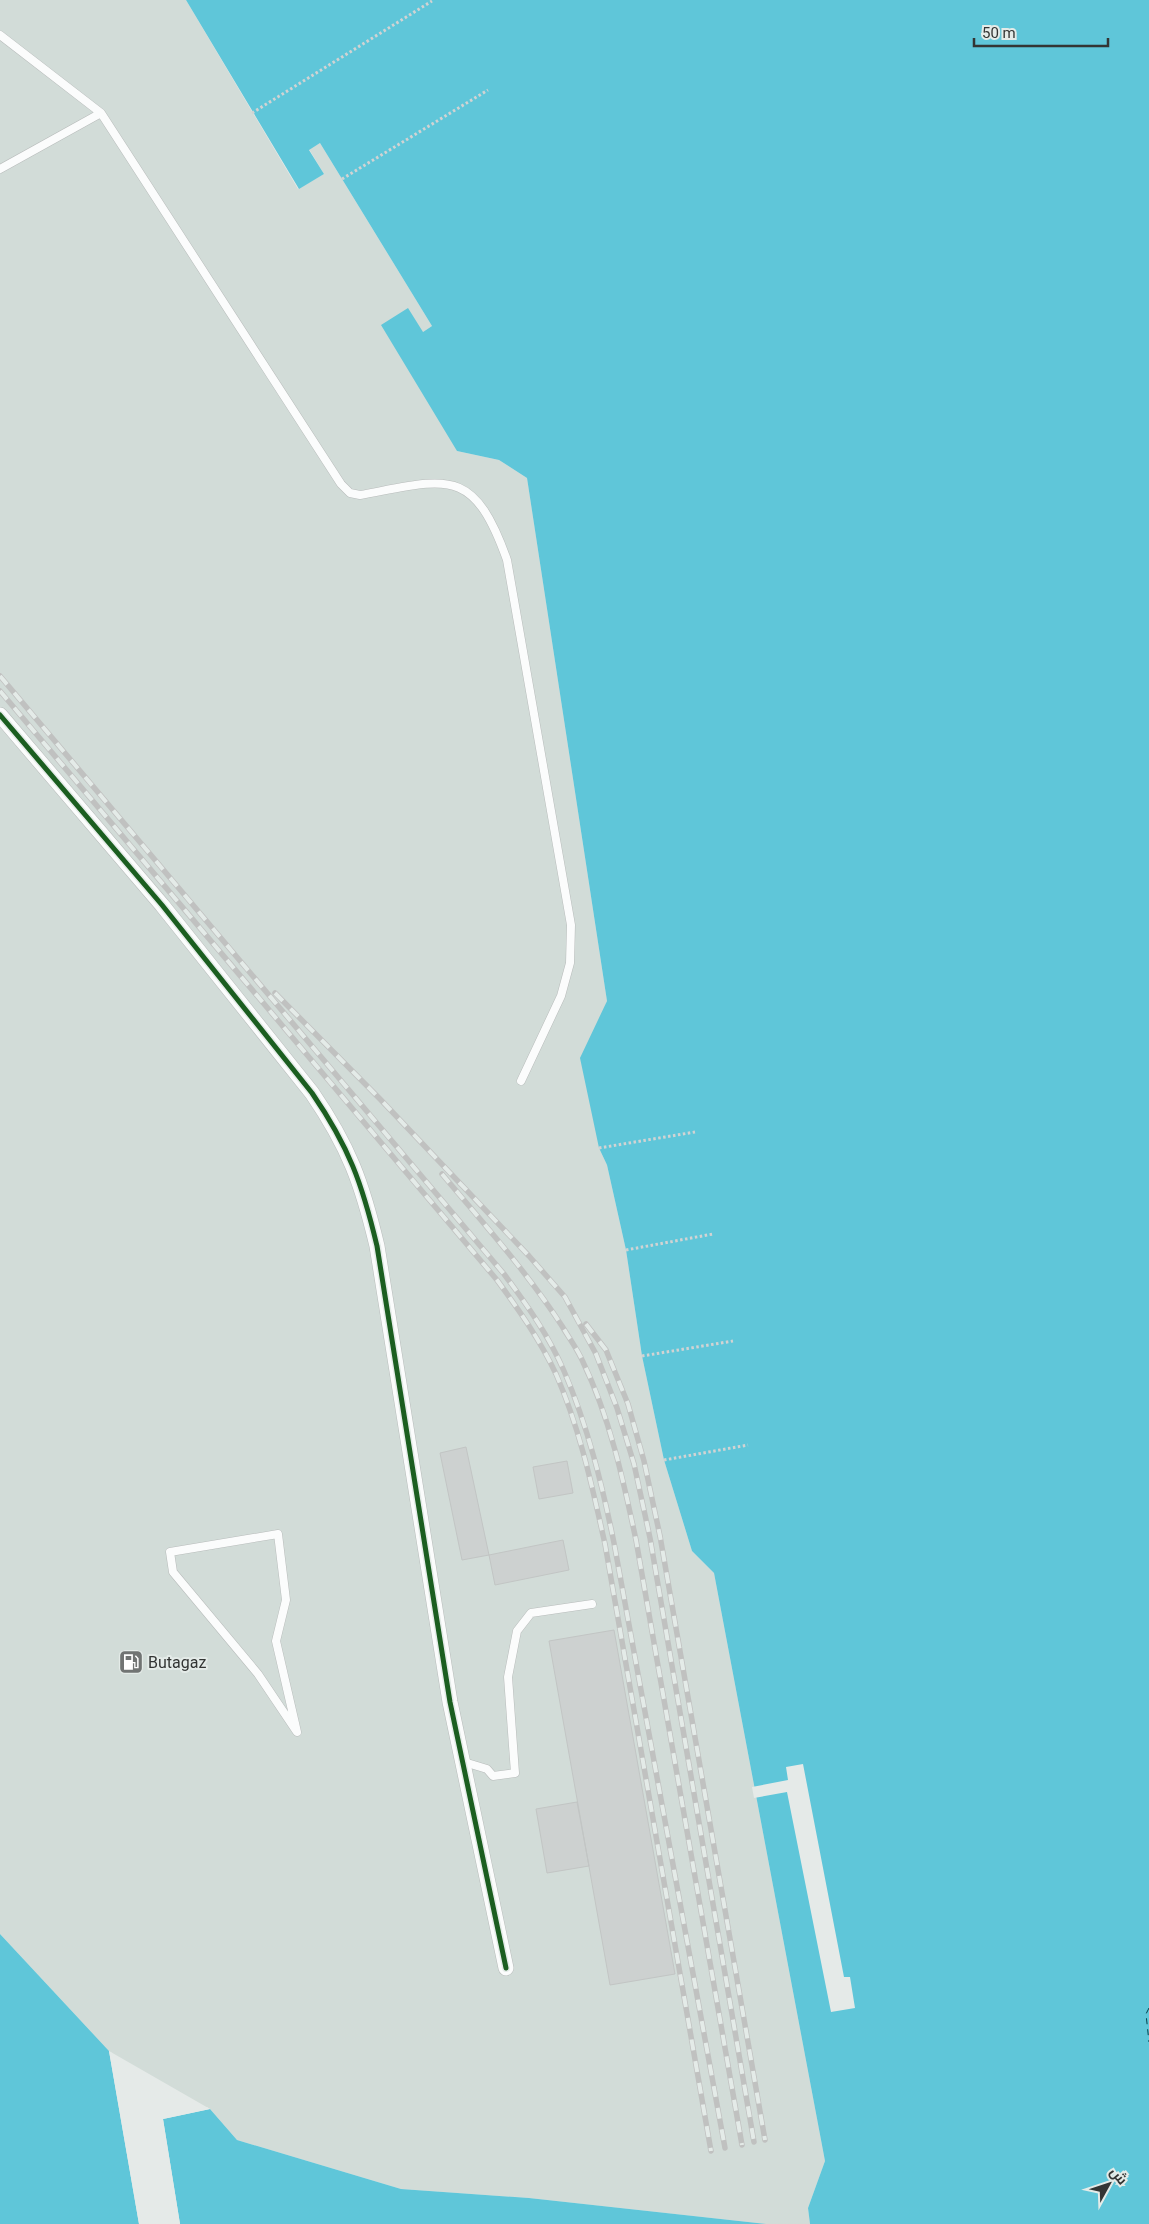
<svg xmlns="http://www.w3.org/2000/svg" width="1149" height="2224" font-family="Roboto,Cairo,sans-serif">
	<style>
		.built { fill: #d2dcd8 }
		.water { fill: #5fc6d9 }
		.pier { fill: #e5eae8 }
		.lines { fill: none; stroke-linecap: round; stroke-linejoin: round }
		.ferry { stroke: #00404b; stroke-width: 1; stroke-dasharray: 6 5; stroke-linecap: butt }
		.building { fill: #cdd1d0; stroke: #c2c5c4 }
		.lane-casing { stroke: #b8bcbb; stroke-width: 9 }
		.street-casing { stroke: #b8bcbb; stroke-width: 16 }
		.path { stroke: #d2d3d3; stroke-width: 3; stroke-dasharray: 2.5 2.5; stroke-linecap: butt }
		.lane { stroke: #fbfcfc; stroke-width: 8 }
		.street { stroke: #fbfcfc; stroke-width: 15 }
		.rail-casing { stroke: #c0c1c0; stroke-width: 5.5 }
		.rail { stroke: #e4ebe8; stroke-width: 4; stroke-dasharray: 11; stroke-linecap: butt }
		.cycleway-casing { stroke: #e4ebe8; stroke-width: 8 }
		.cycleway { stroke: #1b5e20; stroke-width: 5 }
		.labels { text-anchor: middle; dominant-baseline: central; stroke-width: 4; stroke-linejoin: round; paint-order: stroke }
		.poi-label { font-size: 16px; fill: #333534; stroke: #e4ebe8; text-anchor: start }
	</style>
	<rect width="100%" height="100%" fill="#e5eae8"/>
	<path class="built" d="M0,0H186L298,189L324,174L309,149L320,143L432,326L423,332L457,451L499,460L527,478L607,1001L602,1015L599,1148L607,1165L626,1250L642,1356L664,1460L692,1551L714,1573L825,2161L808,2208L810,2224H766L529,2198L401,2189L237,2140L210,2109L109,2051L0,1934Z"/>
	<path class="water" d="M186,0H1149V2224H810L808,2208L825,2161L714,1573L692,1551L664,1460L642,1356L626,1250L607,1165L599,1148L580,1058L607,1001L527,478L499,460L457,451L381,325L408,308L423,332L432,326L320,143L309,150L324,174L299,189Z
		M0,1934L109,2051L139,2224H0Z
		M210,2109L237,2140L401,2189L529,2198L766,2224H180L163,2119Z"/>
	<path class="pier" d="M803,1764L844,1977H850L855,2008L831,2012L787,1792L754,1798L752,1787L788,1780L786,1767Z
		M109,2051L112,2053L142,2224H139Z
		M207,2107L210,2109L163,2119L180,2224H178L160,2118Z"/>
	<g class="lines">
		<path class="ferry" d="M1149,2008L1146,2014L1149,2042"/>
	</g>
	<path class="building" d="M466,1447L489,1555L462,1560L440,1453Z
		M567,1461L573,1493L539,1499L533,1467Z
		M563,1540L569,1570L495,1585L489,1555Z
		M614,1630L675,1974L610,1985L549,1641Z
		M577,1802L589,1866L547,1873L536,1809Z"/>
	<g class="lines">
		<defs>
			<path id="lane" d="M0,35L101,113L341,484L350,493L360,495C448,479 473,465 507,560L571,925L570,963L561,996L521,1081
				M0,169L101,113
				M278,1534L286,1600L276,1641L297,1732L258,1674L173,1572L170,1552Z
				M464,1762L487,1769L493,1776L515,1773L508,1677L517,1631L531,1613L592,1604"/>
			<path id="street" d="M0,715L162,905L312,1093C349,1147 362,1183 377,1246L450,1702L506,1968"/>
		</defs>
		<use href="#lane" class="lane-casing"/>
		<use href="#street" class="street-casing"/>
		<path class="path" d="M252,113L432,1
			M342,179L488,90
			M599,1148L695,1132
			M626,1250L713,1234
			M642,1356L733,1341
			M664,1460L748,1445"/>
		<use href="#lane" class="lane"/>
		<use href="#street" class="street"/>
		<defs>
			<path id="rail" d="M0,676L504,1274C527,1305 549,1336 564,1371C588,1427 602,1484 614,1543L725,2148
				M0,691L497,1280C519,1310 540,1340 556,1374C580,1429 592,1486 605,1544L711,2151
				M275,993L380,1099L529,1256L565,1297L596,1354L617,1408L634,1464L650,1538L754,2142
				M442,1174C484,1224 527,1272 562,1326C569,1338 578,1350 583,1362C610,1418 623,1479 636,1540L742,2145
				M586,1324L606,1350L628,1404L644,1461L660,1536L765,2140"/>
		</defs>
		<use href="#rail" class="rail-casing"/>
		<use href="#rail" class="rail"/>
		<defs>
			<path id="cycleway" d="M0,715L162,905L312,1093C349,1147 362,1183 377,1246L450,1702L506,1968"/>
		</defs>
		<use href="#cycleway" class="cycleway-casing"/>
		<use href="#cycleway" class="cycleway"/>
	</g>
	<defs>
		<symbol id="fuel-square" viewBox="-11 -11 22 22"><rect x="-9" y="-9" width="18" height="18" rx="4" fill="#717473" stroke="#e4ebe8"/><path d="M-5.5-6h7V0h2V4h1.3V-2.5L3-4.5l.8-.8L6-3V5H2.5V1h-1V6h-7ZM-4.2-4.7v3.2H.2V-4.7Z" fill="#fff"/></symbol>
	</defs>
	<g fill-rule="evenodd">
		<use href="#fuel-square" x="117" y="1648" width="28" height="28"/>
	</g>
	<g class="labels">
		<g class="poi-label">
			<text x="148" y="1662">Butagaz</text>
		</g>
	</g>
	<g transform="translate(1109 2184) rotate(50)" stroke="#e4ebe8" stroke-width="4" paint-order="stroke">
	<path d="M0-4L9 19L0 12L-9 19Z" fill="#333534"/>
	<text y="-8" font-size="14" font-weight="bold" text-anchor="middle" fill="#333534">ش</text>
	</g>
	<path d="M974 38v8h134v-8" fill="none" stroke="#333534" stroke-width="2.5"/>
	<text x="982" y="38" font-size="15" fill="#333534" stroke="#e4ebe8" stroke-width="4" paint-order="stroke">50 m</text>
</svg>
